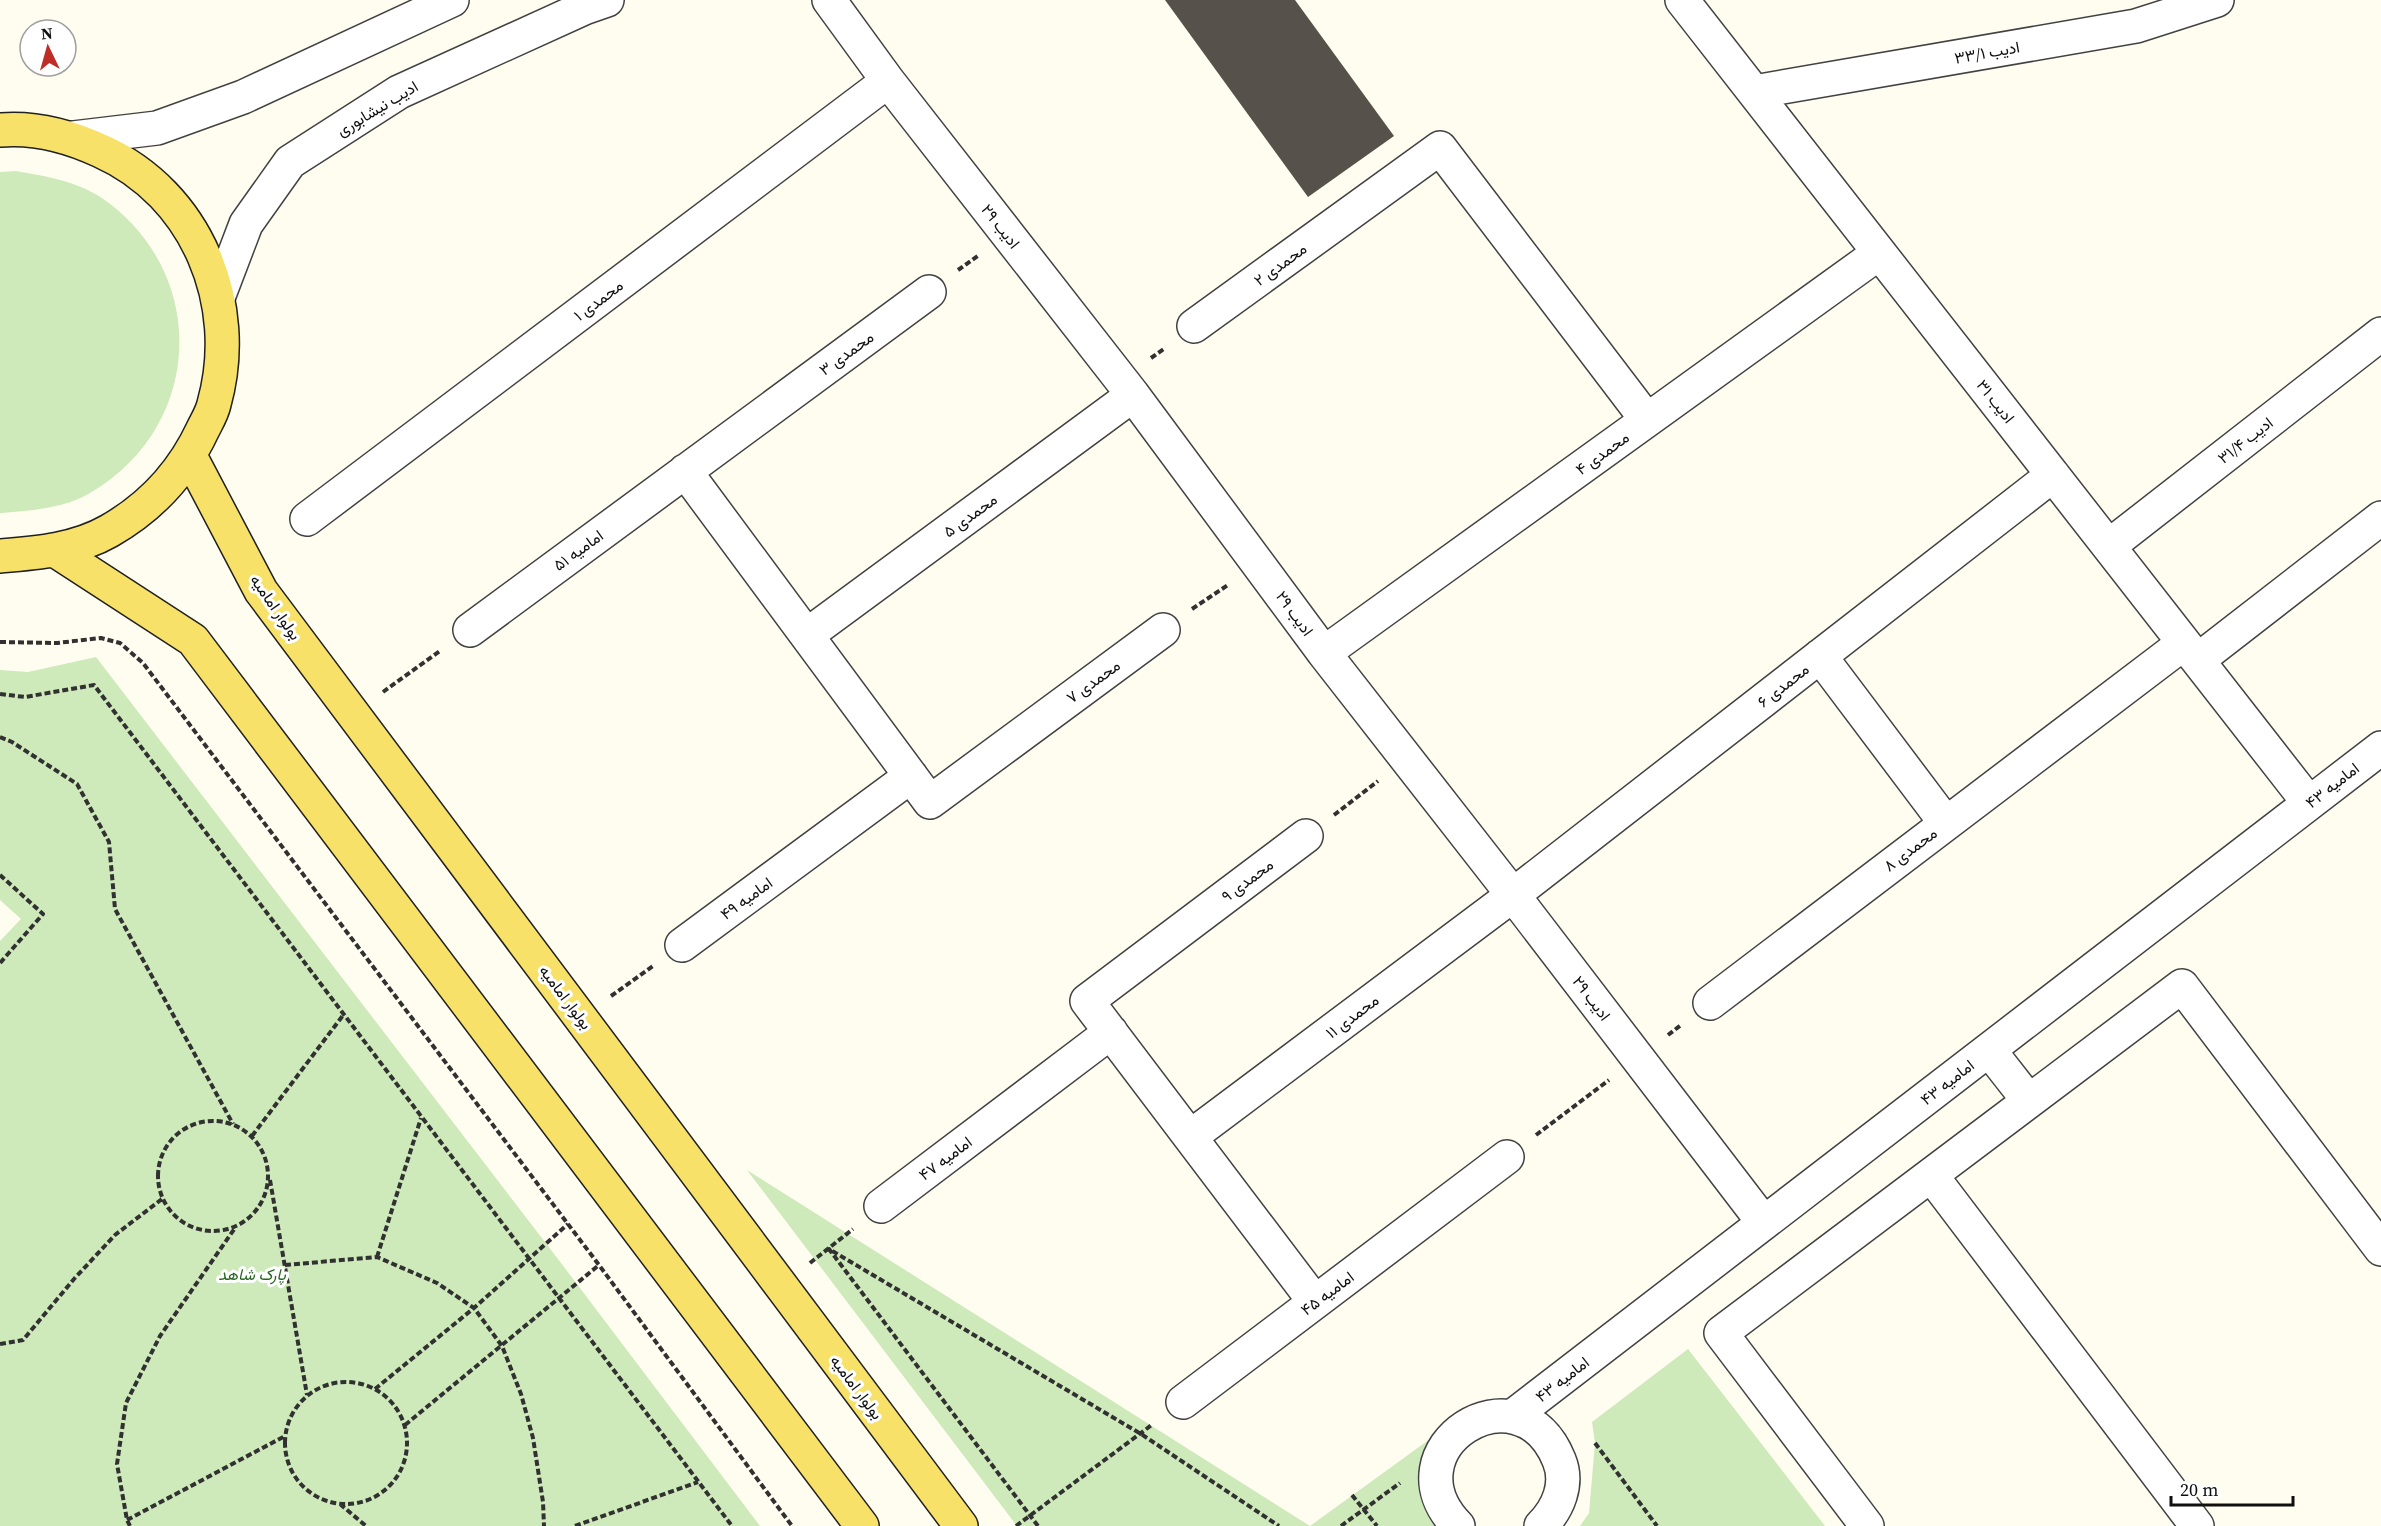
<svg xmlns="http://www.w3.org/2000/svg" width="2381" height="1526" font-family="'Source Serif 4',Vazirmatn,serif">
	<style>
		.green { fill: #cee9ba }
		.building { fill: #57514b }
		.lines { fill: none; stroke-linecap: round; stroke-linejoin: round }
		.minor-casing { stroke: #424242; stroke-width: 36 }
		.tertiary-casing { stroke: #424242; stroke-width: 36 }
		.primary-casing { stroke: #202020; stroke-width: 36 }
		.path { stroke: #313131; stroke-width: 4; stroke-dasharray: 6 3; stroke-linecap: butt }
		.minor { stroke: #fff; stroke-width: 33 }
		.tertiary { stroke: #fff; stroke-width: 33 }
		.primary { stroke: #f7e169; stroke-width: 33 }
		.labels { text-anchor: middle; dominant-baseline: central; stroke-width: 6; stroke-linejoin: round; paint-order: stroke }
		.street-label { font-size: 16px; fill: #0f0f0f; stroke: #fff }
		.park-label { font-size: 16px; font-style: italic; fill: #27661f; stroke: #fff }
	</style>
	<rect width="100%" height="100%" fill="#fffdf0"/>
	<path class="green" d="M16,171C45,176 76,181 102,198C210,273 204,427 90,493C63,509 32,510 2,513H0V172Z
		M96,657L561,1263L760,1526H0V941L21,919L0,900V670L28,672Z
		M747,1170L1310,1526L1430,1439L1424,1507L1436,1526H1017Z
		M1688,1349L1825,1526H1580L1589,1513L1595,1443L1592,1422Z"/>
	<path class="building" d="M1165,0H1295L1394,136L1308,197Z"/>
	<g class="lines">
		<defs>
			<path id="minor" d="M829,0L888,81L1133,395L1324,653L1513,895L1764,1223
				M1682,0L2309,803
				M1754,92L2136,26L2217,0
				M1194,326L1440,148L1647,420
				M685,471L930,802L1163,630
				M307,519L888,81
				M2109,546L2381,334
				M470,630L929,292
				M807,635L1133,395
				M1324,653L1879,253
				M1820,656L1945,822
				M2198,660L2381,518
				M1306,836L1087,1001L1315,1302
				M682,945L911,776
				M1710,1003L2184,643
				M1989,1050L2029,1101
				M1190,1137L1513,895L2053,475
				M1931,1175L2197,1526
				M881,1206L1111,1032
				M1183,1402L1507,1157
				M1513,1416L2381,748
				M1458,1526C1383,1449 1519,1361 1559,1460C1569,1484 1558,1509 1541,1526
				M1867,1526L1721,1333L2182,986L2381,1249"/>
			<path id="tertiary" d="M73,138L157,128L243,97L452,0
				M219,295L246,224L290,162L399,92L584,8L607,0"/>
			<path id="primary" d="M0,130C35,127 69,136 101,151C197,194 242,304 214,404C212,413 207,421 203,429C183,472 151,507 109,531C76,550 37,553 0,556
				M190,456L261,591L961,1526
				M56,551L193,640L862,1526"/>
		</defs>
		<use href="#minor" class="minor-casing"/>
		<use href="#tertiary" class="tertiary-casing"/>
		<use href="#primary" class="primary-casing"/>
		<path class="path" d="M958,270L979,255
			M1151,358L1165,348
			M1192,609L1228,585
			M0,642L57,643L101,638L120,643L143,663L599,1265L792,1526
			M383,692L440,651
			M0,694L25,697L94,685L732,1526
			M0,737L12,742L77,784L109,842L115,909L233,1124
			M1334,815L1378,781
			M0,875L43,914L0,963
			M611,996L653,966
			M1668,1035L1681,1025
			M158 1176a55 55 0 1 1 110 0a55 55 0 1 1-110 0Z
			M1536,1135L1609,1080
			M252,1136L344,1014
			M270,1180L307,1395
			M377,1257L421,1118
			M810,1263L853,1229
			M285,1265L377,1257L437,1283L474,1308L502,1346L521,1394L533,1438L543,1502L544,1526
			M0,1344L23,1340L74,1279L115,1235L162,1199
			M285 1443a61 61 0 1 1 122 0a61 61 0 1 1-122 0Z
			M375,1389L474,1308L568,1224
			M405,1425L599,1265
			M1595,1443L1657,1526
			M1352,1495L1377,1526
			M340,1504L366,1526
			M127,1520L285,1436
			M130,1526L127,1520L117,1464L126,1403L160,1336L235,1228
			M575,1526L698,1482
			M1016,1526L1153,1424
			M1038,1526L829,1249L1141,1434L1279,1526
			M1341,1526L1400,1483"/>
		<use href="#minor" class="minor"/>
		<use href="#tertiary" class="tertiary"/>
		<use href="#primary" class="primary"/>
	</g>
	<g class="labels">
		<g class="street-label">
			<text transform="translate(1987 52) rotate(-10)">ادیب ۳۳/۱</text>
			<text transform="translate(377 108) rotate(-31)">ادیب نیشابوری</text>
			<text transform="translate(1001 226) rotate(52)">ادیب ۲۹</text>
			<text transform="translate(1280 264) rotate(-36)">محمدی ۲</text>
			<text transform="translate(598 300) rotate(-37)">محمدی ۱</text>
			<text transform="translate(846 353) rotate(-36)">محمدی ۳</text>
			<text transform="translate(1996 401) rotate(52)">ادیب ۳۱</text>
			<text transform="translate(2245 440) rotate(-38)">ادیب ۳۱/۴</text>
			<text transform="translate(1602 453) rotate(-36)">محمدی ۴</text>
			<text transform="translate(970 515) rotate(-36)">محمدی ۵</text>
			<text transform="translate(578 550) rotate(-36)">امامیه ۵۱</text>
			<text transform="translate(276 607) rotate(55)">بولوار امامیه</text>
			<text transform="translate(1295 613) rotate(54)">ادیب ۲۹</text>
			<text transform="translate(1093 681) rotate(-36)">محمدی ۷</text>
			<text transform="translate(1783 685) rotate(-38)">محمدی ۶</text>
			<text transform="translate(2332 785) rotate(-38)">امامیه ۴۳</text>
			<text transform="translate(1910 849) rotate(-37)">محمدی ۸</text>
			<text transform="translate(1247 880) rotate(-37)">محمدی ۹</text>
			<text transform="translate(746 898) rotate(-36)">امامیه ۴۹</text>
			<text transform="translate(566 997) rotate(53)">بولوار امامیه</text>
			<text transform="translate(1592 998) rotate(53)">ادیب ۲۹</text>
			<text transform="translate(1352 1016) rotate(-37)">محمدی ۱۱</text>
			<text transform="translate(1947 1082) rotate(-38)">امامیه ۴۳</text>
			<text transform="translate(945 1158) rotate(-37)">امامیه ۴۷</text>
			<text transform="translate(1327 1293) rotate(-37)">امامیه ۴۵</text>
			<text transform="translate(1562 1379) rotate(-38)">امامیه ۴۳</text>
			<text transform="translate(857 1387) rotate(53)">بولوار امامیه</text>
		</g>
		<g class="park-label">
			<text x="252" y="1274">پارک شاهد</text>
		</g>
	</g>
	<g transform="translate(48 48) rotate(355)"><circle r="28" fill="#ffffff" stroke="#9f9f9f" stroke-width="1.5"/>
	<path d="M0-4.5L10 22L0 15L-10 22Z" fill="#be2e27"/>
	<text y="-9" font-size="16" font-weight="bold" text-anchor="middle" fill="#0f0f0f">N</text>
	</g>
	<path d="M2171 1496v9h122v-9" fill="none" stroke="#0f0f0f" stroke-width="3"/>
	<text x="2180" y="1496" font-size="18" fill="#0f0f0f" stroke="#ffffff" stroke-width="4.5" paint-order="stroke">20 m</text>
</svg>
